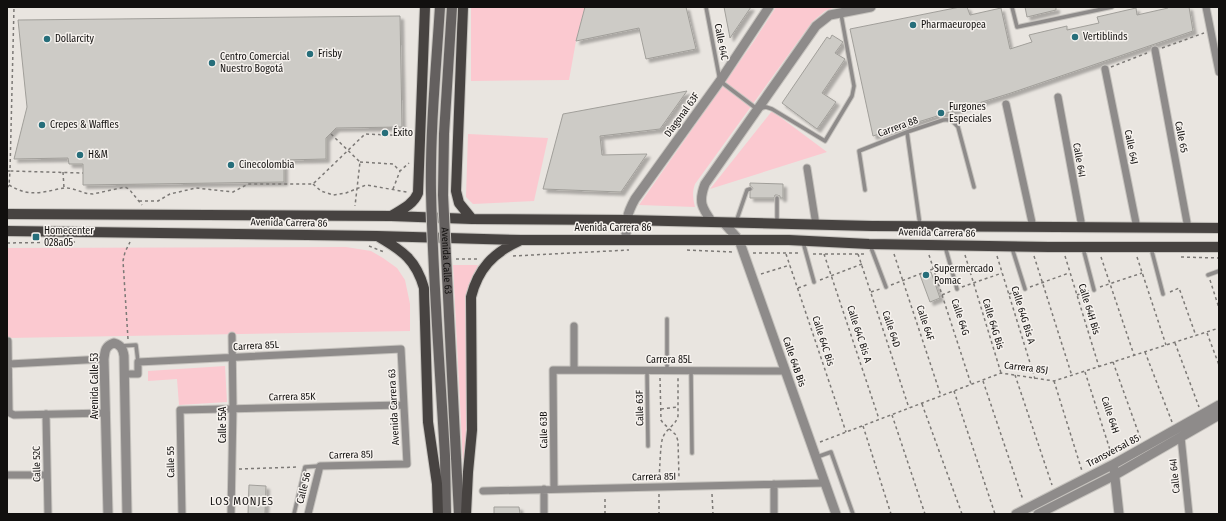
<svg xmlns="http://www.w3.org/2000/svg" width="1226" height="521" font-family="'Fira Sans Condensed',sans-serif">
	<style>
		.green { fill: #fbc9d0 }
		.building { fill: #cdcbc6; stroke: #a19f9a; filter: url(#shadow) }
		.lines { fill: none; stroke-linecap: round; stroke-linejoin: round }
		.service-casing { stroke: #c6c3be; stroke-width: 5.5 }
		.minor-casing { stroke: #c6c3be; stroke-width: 9 }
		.tertiary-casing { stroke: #c6c3be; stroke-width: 11 }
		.secondary-casing { stroke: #c6c3be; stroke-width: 12 }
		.primary-casing { stroke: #c6c3be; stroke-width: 12 }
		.path { stroke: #7c7976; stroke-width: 1.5; stroke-dasharray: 3 3; stroke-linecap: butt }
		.service { stroke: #8e8b8a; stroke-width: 3.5 }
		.minor { stroke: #8e8b8a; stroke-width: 7 }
		.tertiary { stroke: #8e8b8a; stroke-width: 9 }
		.secondary { stroke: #64605f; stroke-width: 10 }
		.primary { stroke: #474341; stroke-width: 10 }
		.secondary-bridge-casing { stroke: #c6c3be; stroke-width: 12; stroke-linecap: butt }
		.secondary-bridge { stroke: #64605f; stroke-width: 10 }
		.poi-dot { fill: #266e7a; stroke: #f6f2ee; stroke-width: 1.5 }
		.labels { text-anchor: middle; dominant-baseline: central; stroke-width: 3; stroke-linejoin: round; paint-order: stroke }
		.poi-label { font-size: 10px; fill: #110f0e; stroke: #f6f2ee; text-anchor: start }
		.street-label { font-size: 10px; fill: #110f0e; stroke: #f6f2ee }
		.neighbourhood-label { font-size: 11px; letter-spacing: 1px; fill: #110f0e; stroke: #f6f2ee }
	</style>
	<defs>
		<filter id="shadow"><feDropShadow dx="3.5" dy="3.5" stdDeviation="1" flood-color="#0004"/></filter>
	</defs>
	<rect width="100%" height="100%" fill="#e9e5e0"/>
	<path class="green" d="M471,7H585L576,41L569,80L471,81Z
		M776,7H836L825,11L812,22L695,184C692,192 693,199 695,207L639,205L754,41Z
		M772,111L827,152L710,189Z
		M468,134L548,138L534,201L473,204L466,197Z
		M346,247L371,251L383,258L397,268L405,280L410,304V331L7,338V248Z
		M453,265H478L468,288L467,299L468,434L466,454L463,462Z
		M225,366L227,402L179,405L177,379L148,381V371Z"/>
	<path class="building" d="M585,7H686L696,49L646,59L639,28L576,41Z
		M724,7H751L730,38Z
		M960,7H967L970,15L1001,8L1010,49L1032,42L1029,35L1067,26V30L1099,23L1097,17L1136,8L1137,15L1168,8V7H1189L1193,31L1011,93L873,136L850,29Z
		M1025,7H1056V10L1027,17Z
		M400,16L402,127L336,128L326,138V159L284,160V182L83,185V164H69L68,158L14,159L27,107L18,20Z
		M832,35L843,42L835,53L845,59L822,93L836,102L817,129L782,103L827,37L830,39Z
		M687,91L660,129L600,136L602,155L647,154L621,192L543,189L563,114Z
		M750,183L783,184V198H780V196L777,195H775L774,198H750V192L753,189L752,187L750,186Z
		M931,272L940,298L930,302L920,275Z
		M249,485L266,486L265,514H248Z
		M494,507H519L520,514H494Z"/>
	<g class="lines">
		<defs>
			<path id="service" d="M706,7L720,81L757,109L766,107L772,109L825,141L852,96L854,86L841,14
				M1012,7L1017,27L1112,7
				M907,132L920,225
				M865,190L859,151L907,132L943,120C950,119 953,121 958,127L974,187
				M777,198V223
				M736,222L747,190L750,189
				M803,242L814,282
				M870,245L886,287
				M945,246L957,289
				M1012,248L1025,289
				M1083,248L1094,290
				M1151,248L1163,294
				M1208,275L1219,271
				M667,319V370
				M121,346L136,345L138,362
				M647,370L648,446
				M691,370L692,453
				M817,457L831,452L853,514
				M294,514L305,467L319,466"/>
			<path id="minor" d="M1206,7L1219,72
				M1155,50L1188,228
				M1105,69L1137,228
				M1058,97L1082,227
				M1006,104L1033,227
				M807,168L816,225
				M8,341L9,410L10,413L14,415L106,413
				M9,364L104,359
				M574,370V326
				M124,374H138V362L401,349L407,464L320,466L308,514
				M46,414L48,514
				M1181,437L1189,514
				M7,475H47
				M554,489L553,370L785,371
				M483,491L825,483
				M182,514L180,410L403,405
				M231,514L233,408L232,336
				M544,514V489
				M774,514V484"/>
			<path id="tertiary" d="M712,222C702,208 698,202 705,184L816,26L830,15L871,7
				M724,223L739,240L836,514
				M626,240C626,222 626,215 635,199L720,81L769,7
				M1114,469L1119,514
				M108,514L104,359C105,351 105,346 114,343C121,345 123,349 124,356L127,514
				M1016,514L1114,464L1219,405
				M1038,514L1115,475L1219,415"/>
			<path id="secondary" d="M445,456L446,514
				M456,457L459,514"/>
			<path id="primary" d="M463,7L456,191L459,203L472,219
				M7,214L391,216L472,219L626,220L872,226L1219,228
				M391,216C401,210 413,205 418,193L425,7
				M7,231L377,236L521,240H789L869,244L1049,247H1219
				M379,237C403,251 416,260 424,288L428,422L437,484L438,514
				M466,514L468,472L472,430L471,297C478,269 493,253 519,241"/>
		</defs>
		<use href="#service" class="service-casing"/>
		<use href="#minor" class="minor-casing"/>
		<use href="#tertiary" class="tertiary-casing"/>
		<use href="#secondary" class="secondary-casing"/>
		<use href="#primary" class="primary-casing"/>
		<path class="path" d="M1162,48L1204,33
			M1111,67L1147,53
			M331,134L360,162L355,206
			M360,162L393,164L400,171L409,163
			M7,171H10L14,7
			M63,172L64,188
			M313,184L321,191L333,195L346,193L366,185L407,192
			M9,185C26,195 35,194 54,190C58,189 62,188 66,188C75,188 83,194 93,194L125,187L129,189L142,205
			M7,188L9,185L10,171L83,173
			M393,189L400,171
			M139,201H158L170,194L196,188L233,192L248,184H313L365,134L411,136
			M7,243L75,242
			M369,246L384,252
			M687,250L733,252
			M753,253H799
			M786,254L846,432
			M813,254H865
			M824,254L879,419
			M858,254L909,408
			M894,254L941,396
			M929,255L971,384
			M965,255L1001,373
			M513,256L629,250
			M997,256L1035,379
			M1034,256L1072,376
			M1065,256L1099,367
			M1101,257L1134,355
			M1137,257L1166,345
			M1181,257L1219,258
			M456,259H480
			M761,274L790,265
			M820,280L862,264
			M1210,280L1219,308
			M891,285L933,269
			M962,287L1002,273
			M1030,287L1069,273
			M1100,287L1142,273
			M798,288L809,284
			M871,292L880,289
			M1170,292L1179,288L1196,336
			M1009,294L1019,291
			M942,295L951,291
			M1077,295L1089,291
			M1207,333L1219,365
			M128,339L123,261L125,252L130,242
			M1175,343L1199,407
			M1145,352L1172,422
			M1113,362L1141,440
			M1085,372L1112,456
			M1015,375L1052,485
			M660,378L661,420L663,423L676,435L678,441L679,478
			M983,381L1023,500
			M1054,381L1082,471
			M954,391L995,514
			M922,404L962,514
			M661,409L677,407
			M892,415L925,514
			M863,426L891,514
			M820,442L1001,373L1054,381L1219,328
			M239,469L299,467
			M659,478C660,469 660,444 663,437C667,428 676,425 678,416V377
			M659,494V514
			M712,494L713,514
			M605,514V496"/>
		<use href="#service" class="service"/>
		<use href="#minor" class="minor"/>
		<use href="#tertiary" class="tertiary"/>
		<use href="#secondary" class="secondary"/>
		<use href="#primary" class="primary"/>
		<defs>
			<g id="secondary-bridge">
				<path d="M440,7C436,69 430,131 431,192C433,280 440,369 445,456"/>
				<path id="s1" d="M452,7L444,134L443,195L456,457"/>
			</g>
		</defs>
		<use href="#secondary-bridge" class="secondary-bridge-casing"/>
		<use href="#secondary-bridge" class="secondary-bridge"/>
	</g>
	<g class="poi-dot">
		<circle cx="913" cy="25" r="4"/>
		<circle cx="1075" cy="37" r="4"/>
		<circle cx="47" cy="39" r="4"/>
		<circle cx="310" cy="54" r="4"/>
		<circle cx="212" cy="63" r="4"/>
		<circle cx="941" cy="113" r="4"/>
		<circle cx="42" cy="125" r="4"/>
		<circle cx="385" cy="133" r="4"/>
		<circle cx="80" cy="155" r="4"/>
		<circle cx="231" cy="165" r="4"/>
		<rect x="32" y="233" width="8" height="8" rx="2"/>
		<circle cx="926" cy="275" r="4"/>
	</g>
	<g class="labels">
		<g class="poi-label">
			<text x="921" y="25">Pharmaeuropea</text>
			<text x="1083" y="37">Vertiblinds</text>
			<text x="55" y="39">Dollarcity</text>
			<text x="318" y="54">Frisby</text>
			<text x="220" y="57">Centro Comercial<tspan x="220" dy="12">Nuestro Bogotá</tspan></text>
			<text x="949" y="107">Furgones<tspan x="949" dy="12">Especiales</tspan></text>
			<text x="50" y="125">Crepes &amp; Waffles</text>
			<text x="393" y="133">Éxito</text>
			<text x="88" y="155">H&amp;M</text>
			<text x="239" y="165">Cinecolombia</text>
			<text x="44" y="231">Homecenter<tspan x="44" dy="12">028a05</tspan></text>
			<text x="934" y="269">Supermercado<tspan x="934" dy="12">Pomac</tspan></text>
		</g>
		<g class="street-label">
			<text transform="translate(721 42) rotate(79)">Calle 64C</text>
			<text transform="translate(682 115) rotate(-54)">Diagonal 63F</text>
			<text transform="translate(898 127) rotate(-20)">Carrera 88</text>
			<text transform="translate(1181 137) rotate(79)">Calle 65</text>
			<text transform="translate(1131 147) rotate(78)">Calle 64J</text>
			<text transform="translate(1079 160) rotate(80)">Calle 64I</text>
			<text transform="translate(289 223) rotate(1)">Avenida Carrera 86</text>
			<text x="613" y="228">Avenida Carrera 86</text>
			<text transform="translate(937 233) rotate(1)">Avenida Carrera 86</text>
			<text stroke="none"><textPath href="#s1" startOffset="254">Avenida Calle 63</textPath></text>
			<text transform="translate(1089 309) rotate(73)">Calle 64H Bis</text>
			<text transform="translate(1023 315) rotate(73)">Calle 64G Bis A</text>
			<text transform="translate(960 317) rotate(72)">Calle 64G</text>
			<text transform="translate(925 323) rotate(72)">Calle 64F</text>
			<text transform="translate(993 324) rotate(73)">Calle 64G Bis</text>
			<text transform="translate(891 329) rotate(72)">Calle 64D</text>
			<text transform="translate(859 334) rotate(72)">Calle 64C Bis A</text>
			<text transform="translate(823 341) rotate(72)">Calle 64C Bis</text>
			<text transform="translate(256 346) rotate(-3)">Carrera 85L</text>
			<text x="669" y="360">Carrera 85L</text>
			<text transform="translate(794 362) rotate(71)">Calle 64B Bis</text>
			<text transform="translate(1026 368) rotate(7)">Carrera 85J</text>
			<text transform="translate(95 386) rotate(-90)">Avenida Calle 53</text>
			<text transform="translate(292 397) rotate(-1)">Carrera 85K</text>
			<text transform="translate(394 407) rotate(-93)">Avenida Carrera 63</text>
			<text transform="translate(640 408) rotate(-91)">Calle 63F</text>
			<text transform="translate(1110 415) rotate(72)">Calle 64H</text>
			<text transform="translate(223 425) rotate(-90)">Calle 55A</text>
			<text transform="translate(544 430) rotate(-91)">Calle 63B</text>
			<text transform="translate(1113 451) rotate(-28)">Transversal 85</text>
			<text transform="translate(351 455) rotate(-2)">Carrera 85J</text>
			<text transform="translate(171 462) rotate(-91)">Calle 55</text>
			<text transform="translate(37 464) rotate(-91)">Calle 52C</text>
			<text transform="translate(1175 476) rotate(-96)">Calle 64I</text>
			<text transform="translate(654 477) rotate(-1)">Carrera 85I</text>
			<text transform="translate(304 488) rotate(-76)">Calle 56</text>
		</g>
		<g class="neighbourhood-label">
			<text x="242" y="501">LOS MONJES</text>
		</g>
	</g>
	<rect width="1226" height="521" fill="none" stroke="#110f0e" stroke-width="16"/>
</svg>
